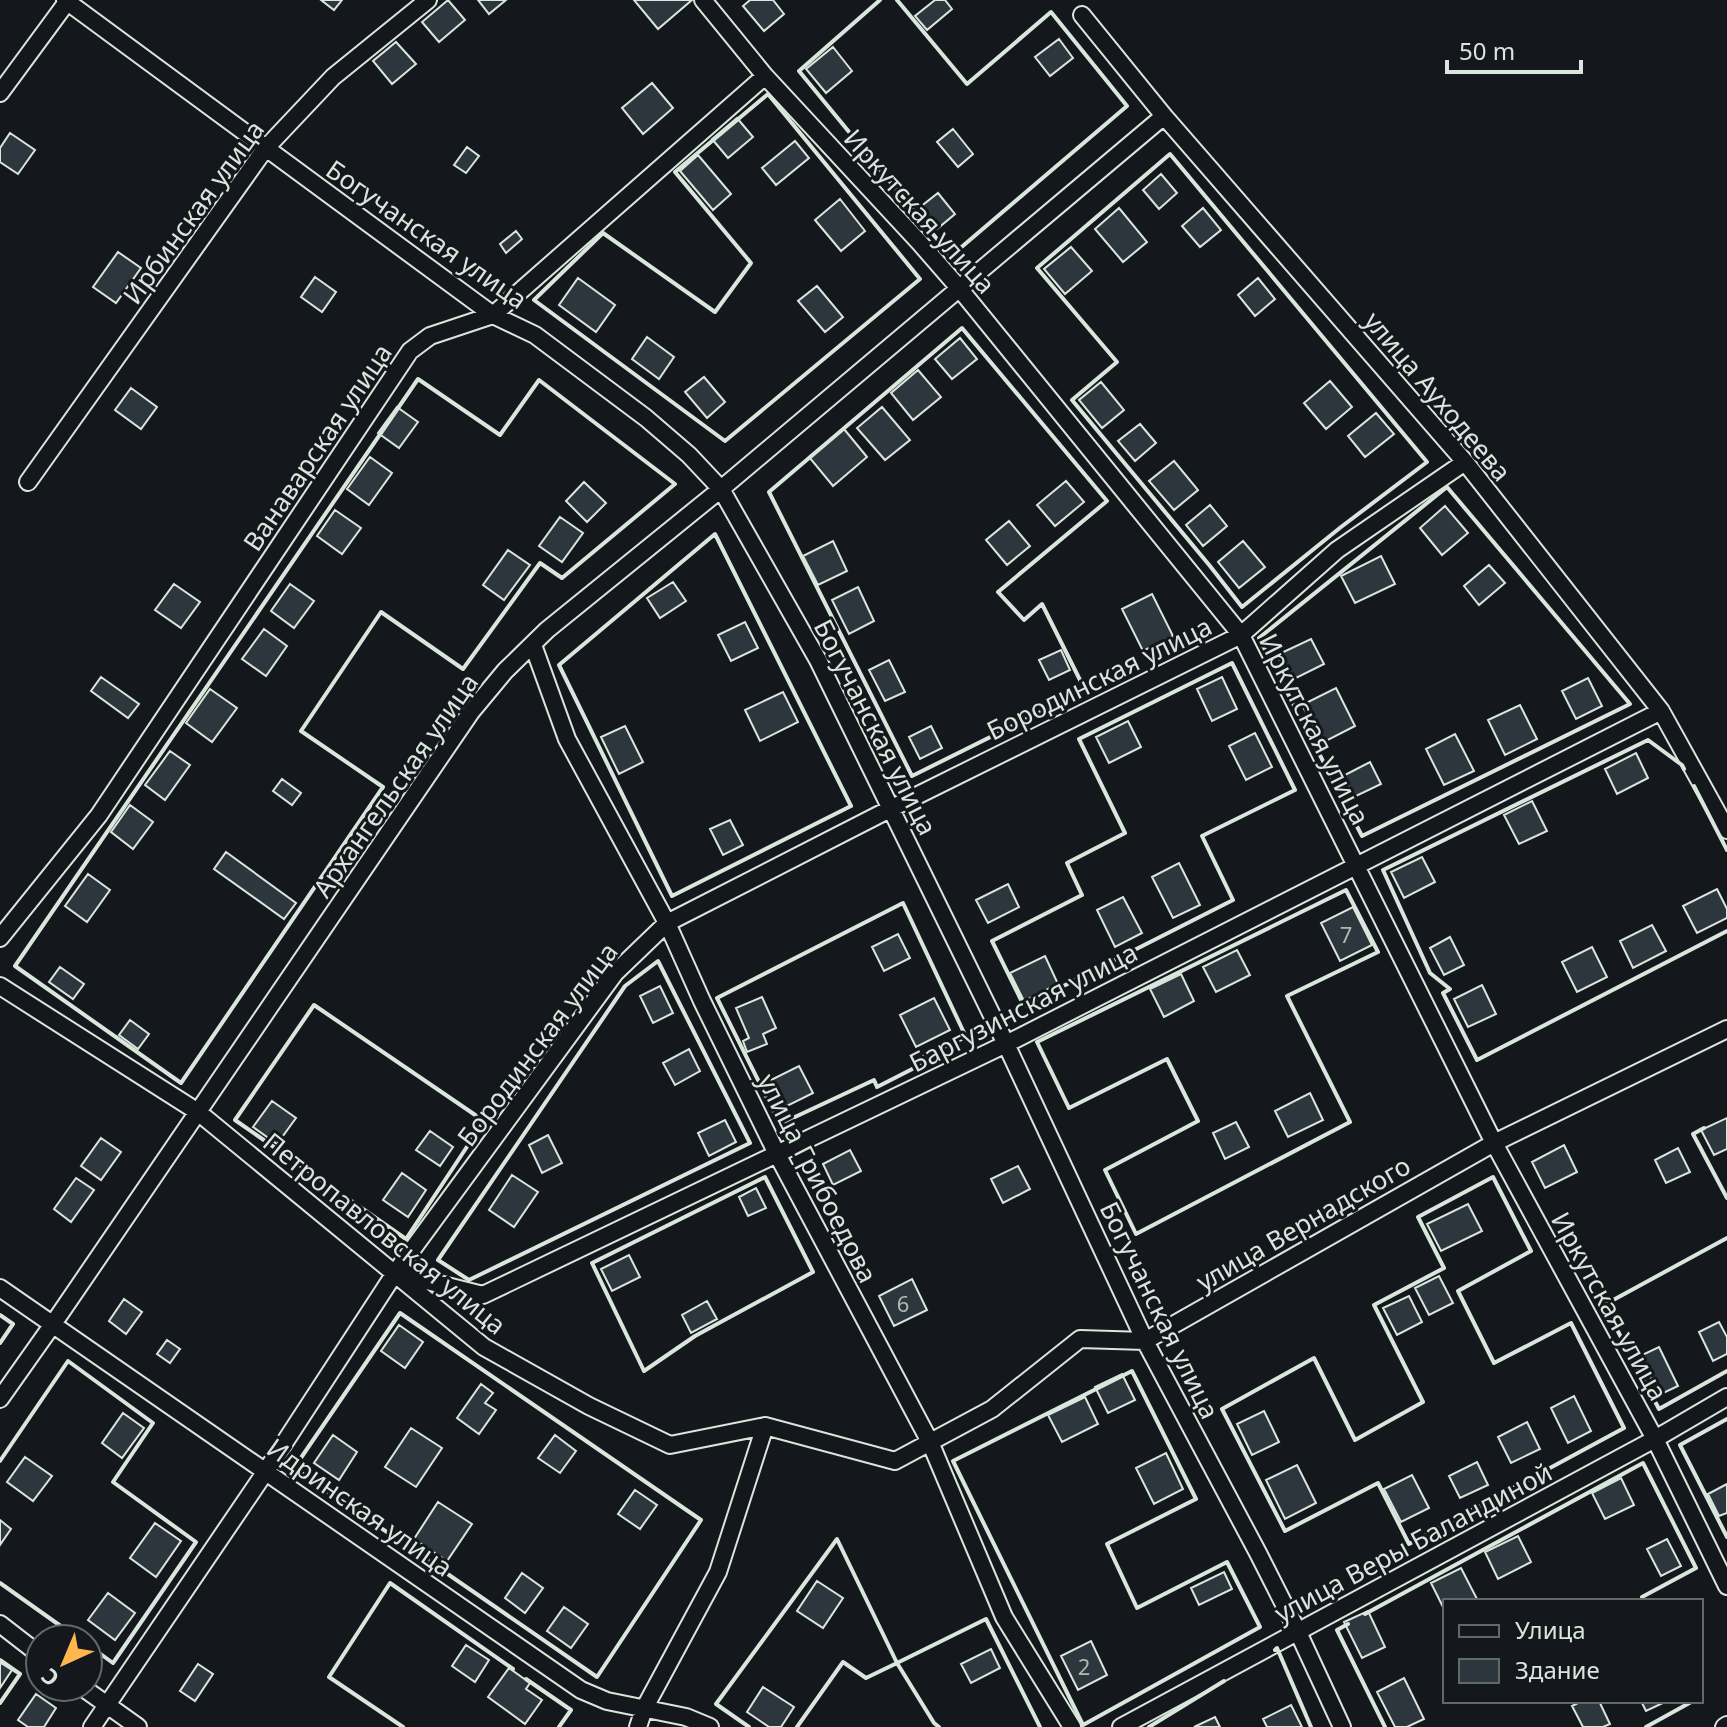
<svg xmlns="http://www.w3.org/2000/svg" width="1727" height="1727" font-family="'Noto Sans',sans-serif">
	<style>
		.building { fill: #2c363c; stroke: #d8e6dc; stroke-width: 2 }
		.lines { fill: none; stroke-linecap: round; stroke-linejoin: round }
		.minor-casing { stroke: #d8e6dc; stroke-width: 20 }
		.minor { stroke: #14181c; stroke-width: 16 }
		.wall { stroke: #d8e6dc; stroke-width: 4 }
		.labels { text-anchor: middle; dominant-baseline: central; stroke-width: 6; stroke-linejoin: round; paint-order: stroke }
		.number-label { font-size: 22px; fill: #adbab4 }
		.street-label { font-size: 26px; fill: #d8e6dc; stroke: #14181c }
	</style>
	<rect width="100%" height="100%" fill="#14181c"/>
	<path class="building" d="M321,0H342L334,10Z
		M448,0L465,20L439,42L422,22Z
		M478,0H506L489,14Z
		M634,0H692L658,29Z
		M750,0H773L784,14L764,31L743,6Z
		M935,0H945L952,9L927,30L915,16Z
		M1059,39L1073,58L1050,76L1035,57Z
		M396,42L416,64L392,84L373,61Z
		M833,47L852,71L826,93L806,69Z
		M652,83L673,108L643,134L622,108Z
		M737,118L753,137L728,158L712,139Z
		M953,129L973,154L958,167L937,142Z
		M10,133L35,150L18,174L0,162V148Z
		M795,141L809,158L776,185L762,168Z
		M467,147L479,156L466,173L454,165Z
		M698,155L731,194L713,210L680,171Z
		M1161,174L1177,193L1159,209L1143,190Z
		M938,193L955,214L937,229L919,208Z
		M840,199L865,231L841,251L815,220Z
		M1119,208L1147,242L1123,262L1095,229Z
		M1203,208L1221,230L1200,247L1182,226Z
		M516,231L522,239L506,253L500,244Z
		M1071,247L1092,271L1065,294L1044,269Z
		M118,252L141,268L116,303L93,287Z
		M315,277L336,292L322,312L301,297Z
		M578,278L615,305L596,332L559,305Z
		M1258,278L1275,299L1255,316L1238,295Z
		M817,286L843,317L825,332L798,301Z
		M647,337L674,357L659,379L632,359Z
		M960,338L977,359L952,379L935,359Z
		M918,370L941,397L913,420L891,393Z
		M704,377L725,402L707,418L685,392Z
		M1330,381L1352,407L1326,429L1304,403Z
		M1101,382L1124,410L1102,428L1079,400Z
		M131,388L157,407L141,429L115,410Z
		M397,407L418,422L399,448L378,433Z
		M882,407L910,440L885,460L857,428Z
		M1376,413L1394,434L1365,457L1348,436Z
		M1140,424L1156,443L1135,461L1118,441Z
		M844,429L867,457L833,486L809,457Z
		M370,457L392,473L369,505L347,489Z
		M1174,461L1198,490L1174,510L1149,481Z
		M1066,481L1084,502L1055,526L1037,505Z
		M584,482L606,503L587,522L566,501Z
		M1210,505L1227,526L1203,546L1186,525Z
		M1445,506L1468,533L1442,555L1420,528Z
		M335,510L361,528L342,554L317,536Z
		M560,517L583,533L562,562L539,546Z
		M1009,521L1030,546L1007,565L986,540Z
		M833,541L847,571L818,585L803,556Z
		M1243,541L1265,567L1239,588L1218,562Z
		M508,550L530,565L504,600L483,585Z
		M1381,556L1395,584L1355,603L1341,576Z
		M1489,565L1505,583L1479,605L1464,586Z
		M673,582L686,601L660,618L647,598Z
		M174,584L200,602L181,628L155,610Z
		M290,584L314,601L294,628L271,611Z
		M858,587L874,621L849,634L832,600Z
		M1152,594L1173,636L1143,651L1122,609Z
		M745,622L758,648L731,661L718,635Z
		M264,629L287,646L266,676L242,659Z
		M1311,639L1324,664L1290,681L1277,655Z
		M1061,650L1070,670L1049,680L1039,660Z
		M889,660L905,692L885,701L869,670Z
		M101,677L139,704L128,718L91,691Z
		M1222,677L1237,709L1212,721L1197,689Z
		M1588,678L1602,706L1576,719L1562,691Z
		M1336,688L1355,726L1322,743L1302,705Z
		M210,689L237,708L212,742L186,723Z
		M783,692L798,722L760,741L745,710Z
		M1520,705L1537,739L1505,755L1488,720Z
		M1128,721L1141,747L1109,763L1096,737Z
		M625,726L643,762L619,774L601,737Z
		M931,726L942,748L920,759L909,737Z
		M1255,733L1272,767L1246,780L1229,746Z
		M1455,734L1474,771L1444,785L1426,749Z
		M170,751L190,765L165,800L145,785Z
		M1636,753L1648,778L1617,794L1605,769Z
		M1370,762L1381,784L1354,797L1343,776Z
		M282,779L301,793L292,805L273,791Z
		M1532,801L1547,831L1519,844L1504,815Z
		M130,805L153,822L133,849L111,832Z
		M730,820L743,845L723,855L710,829Z
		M226,852L296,903L284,919L214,869Z
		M1422,857L1435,882L1404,898L1391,872Z
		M1179,863L1200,905L1173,918L1152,877Z
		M88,874L110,890L87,922L65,906Z
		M1008,884L1019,907L988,923L976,900Z
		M1717,889L1727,909V918L1697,933L1683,906Z
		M1123,897L1142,933L1115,947L1097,910Z
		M1353,907L1372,945L1340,961L1321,923Z
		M1652,925L1666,951L1633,968L1620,941Z
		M898,934L910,958L884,971L872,947Z
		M1450,937L1464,965L1444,975L1430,948Z
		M1592,947L1607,977L1577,992L1562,962Z
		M1237,950L1250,975L1216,992L1203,967Z
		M1045,956L1058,984L1024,1001L1010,973Z
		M60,967L84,984L73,999L49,982Z
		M1181,974L1194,1001L1164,1017L1150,989Z
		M1482,985L1496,1014L1468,1027L1454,999Z
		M660,986L673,1013L653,1023L640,996Z
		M762,997L776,1028L763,1034L767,1044L747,1052L743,1041L749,1038L736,1008Z
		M934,998L950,1030L916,1047L900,1015Z
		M130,1020L149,1034L138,1049L119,1035Z
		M689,1049L700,1071L675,1085L663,1063Z
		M799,1066L813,1093L785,1107L771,1080Z
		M1310,1093L1323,1120L1288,1137L1275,1111Z
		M272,1101L296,1118L277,1144L253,1127Z
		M1727,1118V1149L1714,1155L1701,1130Z
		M725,1120L736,1142L709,1156L698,1133Z
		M1236,1122L1249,1147L1225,1159L1213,1133Z
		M430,1131L453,1147L440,1166L416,1150Z
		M548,1135L562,1163L542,1173L529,1145Z
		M101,1138L121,1152L101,1180L81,1166Z
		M1564,1145L1577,1172L1545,1188L1532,1162Z
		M1678,1148L1690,1172L1666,1183L1655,1160Z
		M850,1150L861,1171L833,1185L823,1164Z
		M1018,1166L1030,1189L1003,1203L991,1179Z
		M402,1173L426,1190L408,1217L383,1200Z
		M512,1175L538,1192L514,1227L489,1210Z
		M76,1178L94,1190L71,1222L54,1209Z
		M756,1188L766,1208L748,1216L739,1197Z
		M1468,1204L1482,1231L1441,1251L1427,1224Z
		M629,1255L640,1277L612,1291L601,1269Z
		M1439,1276L1453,1303L1429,1315L1415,1288Z
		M912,1279L927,1310L894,1326L879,1296Z
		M1409,1296L1422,1322L1397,1335L1383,1308Z
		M124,1299L142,1312L126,1334L109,1321Z
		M707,1301L717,1319L691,1333L682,1315Z
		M1719,1322L1727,1337V1354L1713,1361L1699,1332Z
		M399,1325L423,1342L405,1368L381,1351Z
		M167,1340L180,1349L170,1363L157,1354Z
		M1659,1347L1678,1386L1659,1395L1640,1356Z
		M1122,1374L1135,1400L1108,1413L1095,1387Z
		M481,1384L493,1393L485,1403L496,1410L479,1434L457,1418Z
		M1574,1396L1591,1431L1568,1443L1551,1408Z
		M1085,1397L1098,1424L1062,1442L1048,1415Z
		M1264,1411L1279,1442L1252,1455L1237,1424Z
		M123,1413L144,1428L122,1458L102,1443Z
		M1527,1422L1540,1449L1511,1463L1498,1437Z
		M411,1428L442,1448L416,1487L385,1467Z
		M333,1435L357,1452L339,1480L314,1463Z
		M555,1435L576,1451L560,1473L538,1458Z
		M1166,1453L1183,1489L1154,1504L1136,1468Z
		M25,1457L52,1476L33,1501L7,1482Z
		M1477,1462L1488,1485L1460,1498L1449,1476Z
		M1297,1465L1316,1503L1285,1519L1266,1480Z
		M1412,1475L1429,1508L1401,1522L1384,1489Z
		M1621,1478L1634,1505L1605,1519L1592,1493Z
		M1727,1484V1513L1719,1516L1708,1494Z
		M635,1490L657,1505L640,1529L618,1514Z
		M438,1502L472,1524L447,1561L414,1539Z
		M0,1520L11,1529L0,1545Z
		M155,1523L181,1541L156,1577L130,1558Z
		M1518,1536L1531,1562L1498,1579L1485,1552Z
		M1667,1539L1681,1566L1661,1576L1647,1549Z
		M1461,1568L1477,1599L1473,1601H1445V1611L1431,1583Z
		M1224,1572L1232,1589L1199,1605L1191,1588Z
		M522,1573L543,1588L525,1613L505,1598Z
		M817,1581L843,1598L823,1628L797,1611Z
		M108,1593L135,1613L115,1640L88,1620Z
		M564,1607L588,1624L571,1648L547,1631Z
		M1368,1611L1385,1647L1362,1658L1344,1622Z
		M1091,1641L1107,1675L1078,1690L1061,1656Z
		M466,1645L489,1660L475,1682L452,1666Z
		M991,1649L1000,1668L971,1683L961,1664Z
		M1,1663L12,1670L0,1688V1665Z
		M198,1664L213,1674L195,1701L180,1691Z
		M509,1668L530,1683L526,1689L542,1700L525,1724L488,1697Z
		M1404,1678L1424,1719L1407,1727H1395L1377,1692Z
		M763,1687L794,1707L781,1727H769L747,1712Z
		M36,1694L56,1708L44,1727H28L18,1720Z
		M1582,1701H1599L1610,1724L1603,1727H1583L1572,1706Z
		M1641,1701H1667L1646,1711Z
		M1291,1705L1302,1727H1267L1263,1719Z
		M1215,1717L1220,1727H1194Z"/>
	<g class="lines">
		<defs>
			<path id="minor" d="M65,0L493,315L535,335L646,418L689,455L721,489L818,660L1006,1044L1145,1341L1258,1553L1298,1632L1342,1727
				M703,0L765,76L919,242L959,288L1241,635L1494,1143L1655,1439L1727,1586
				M1082,15L1164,116L1465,462L1661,711L1727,830
				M0,93L67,2
				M28,482L265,149L333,77L428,0
				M533,645L567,739L667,923L702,1001L777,1154L930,1442L1004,1617L1072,1727
				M0,938L99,815L410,351L430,336L493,315L765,76
				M0,986L198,1112L484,1347L589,1406L670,1445L765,1426
				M395,1273L483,1295L1006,1044L1661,711
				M0,1288L581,1690L607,1701L686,1717L710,1727
				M0,1399L53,1324L471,712L505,671L547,630L721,489L1164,116
				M0,1624L40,1655
				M82,1687L138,1727
				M92,1727L266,1471L395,1273L615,973L667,923L890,809L1241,635L1337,550L1465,462
				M638,1727L644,1709L718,1572L765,1426L895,1461L992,1409L1080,1339L1145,1341L1494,1143L1727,1029
				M1121,1727L1655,1439L1727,1397
				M1724,1727L1727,1725"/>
		</defs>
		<use href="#minor" class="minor-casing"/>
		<use href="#minor" class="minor"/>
		<path class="wall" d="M880,0L799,71L951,256L1127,106L1051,12L967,84L897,0
			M768,94L920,279L725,441L534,300L603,233L715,312L751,263L675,172Z
			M1170,154L1427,462L1341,527L1242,607L1210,566L1072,400L1117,362L1037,268Z
			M962,328L1107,501L998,592L1024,620L1042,604L1085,690L912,776L769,492Z
			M418,379L500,435L539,380L675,484L562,578L540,563L463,669L381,612L301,731L383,787L181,1083L15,966Z
			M1447,487L1630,704L1362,836L1259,638Z
			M715,534L851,806L672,896L559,665Z
			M1232,663L1295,790L1202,836L1233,900L1024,1006L992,941L1082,895L1067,863L1125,833L1079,739Z
			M1684,769L1682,765L1648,740L1383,870L1430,973L1450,989L1443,993L1477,1060L1727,931
			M1694,786L1727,850
			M1346,890L1378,952L1287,996L1350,1122L1136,1234L1105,1170L1198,1121L1167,1059L1069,1108L1037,1042Z
			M903,903L966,1037L924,1056L926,1062L877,1087L874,1080L780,1124L717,998Z
			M658,961L750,1143L469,1280L438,1260L625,986Z
			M314,1005L484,1121L406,1239L235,1120Z
			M1704,1128L1693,1134L1727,1198
			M765,1177L813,1272L695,1336L644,1371L592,1263Z
			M1493,1177L1531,1251L1458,1291L1494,1363L1571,1323L1624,1428L1409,1544L1378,1483L1285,1531L1222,1409L1314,1358L1355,1440L1423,1402L1374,1305L1444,1268L1418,1217Z
			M1727,1238L1604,1305L1659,1409L1727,1371
			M400,1313L701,1520L597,1677L294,1468Z
			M0,1315L13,1324L0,1343
			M1132,1371L1196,1499L1107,1544L1137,1608L1227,1562L1260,1627L1083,1725L953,1461Z
			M1727,1419L1680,1445L1727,1537
			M0,1461L68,1361L153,1423L113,1482L196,1542L113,1663L88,1645
			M0,1583L79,1639
			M1365,1614L1643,1463L1696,1568L1642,1597L1644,1601
			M1348,1624L1337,1630L1385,1727
			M1275,1650L1277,1648L1311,1727
			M0,1660L20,1674L0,1703
			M526,1679L571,1710L559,1727
			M403,1727L329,1677L390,1583L513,1669
			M749,1727L716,1704L837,1539L897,1663L866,1678L843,1662L797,1727
			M939,1727L934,1723L897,1663L986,1619L1040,1727
			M1149,1727L1224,1681
			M1646,1727L1693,1701"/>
	</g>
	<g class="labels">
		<g class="number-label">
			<text x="1346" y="934">7</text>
			<text x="903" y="1303">6</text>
			<text x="1084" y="1666">2</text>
		</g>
		<g class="street-label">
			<text transform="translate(920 211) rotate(48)">Иркутская улица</text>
			<text transform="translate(193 212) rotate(-54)">Ирбинская улица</text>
			<text transform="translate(427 234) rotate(35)">Богучанская улица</text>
			<text transform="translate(1438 396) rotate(50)">улица Ауходеева</text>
			<text transform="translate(317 447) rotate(-56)">Ванаварская улица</text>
			<text transform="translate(1099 678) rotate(-26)">Бородинская улица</text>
			<text transform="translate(876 727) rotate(63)">Богучанская улица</text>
			<text transform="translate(1315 729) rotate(63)">Иркутская улица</text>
			<text transform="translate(395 785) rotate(-55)">Архангельская улица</text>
			<text transform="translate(1023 1007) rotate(-27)">Баргузинская улица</text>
			<text transform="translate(537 1044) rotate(-53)">Бородинская улица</text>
			<text transform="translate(818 1178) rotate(63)">улица Грибоедова</text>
			<text transform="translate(1303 1223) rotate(-30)">улица Вернадского</text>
			<text transform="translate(385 1233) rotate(39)">Петропавловская улица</text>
			<text transform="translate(1610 1306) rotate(61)">Иркутская улица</text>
			<text transform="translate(1160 1310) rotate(64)">Богучанская улица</text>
			<text transform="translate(360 1507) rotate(35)">Идринская улица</text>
			<text transform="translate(1413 1542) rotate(-28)">улица Веры Баландиной</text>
		</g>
	</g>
	<rect x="1443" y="1599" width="260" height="104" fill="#14181c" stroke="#626a69" stroke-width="2"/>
	<rect x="1459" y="1625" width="40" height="12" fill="#14181c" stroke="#626a69" stroke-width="2"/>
	<text x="1515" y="1639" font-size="24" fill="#d8e6dc">Улица</text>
	<rect x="1459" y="1659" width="40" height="24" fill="#2c363c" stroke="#626a69" stroke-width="2"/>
	<text x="1515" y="1679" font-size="24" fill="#d8e6dc">Здание</text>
	<g transform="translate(64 1663) rotate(224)"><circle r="38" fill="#14181c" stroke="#626a69" stroke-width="2"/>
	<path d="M0-6L14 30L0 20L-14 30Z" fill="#ffb74d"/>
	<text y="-12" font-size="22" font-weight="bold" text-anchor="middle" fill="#d8e6dc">С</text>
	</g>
	<path d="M1447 60v12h134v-12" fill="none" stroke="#d8e6dc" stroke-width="4"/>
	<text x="1459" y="60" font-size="24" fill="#d8e6dc" stroke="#14181c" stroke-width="6" paint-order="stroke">50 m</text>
</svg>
